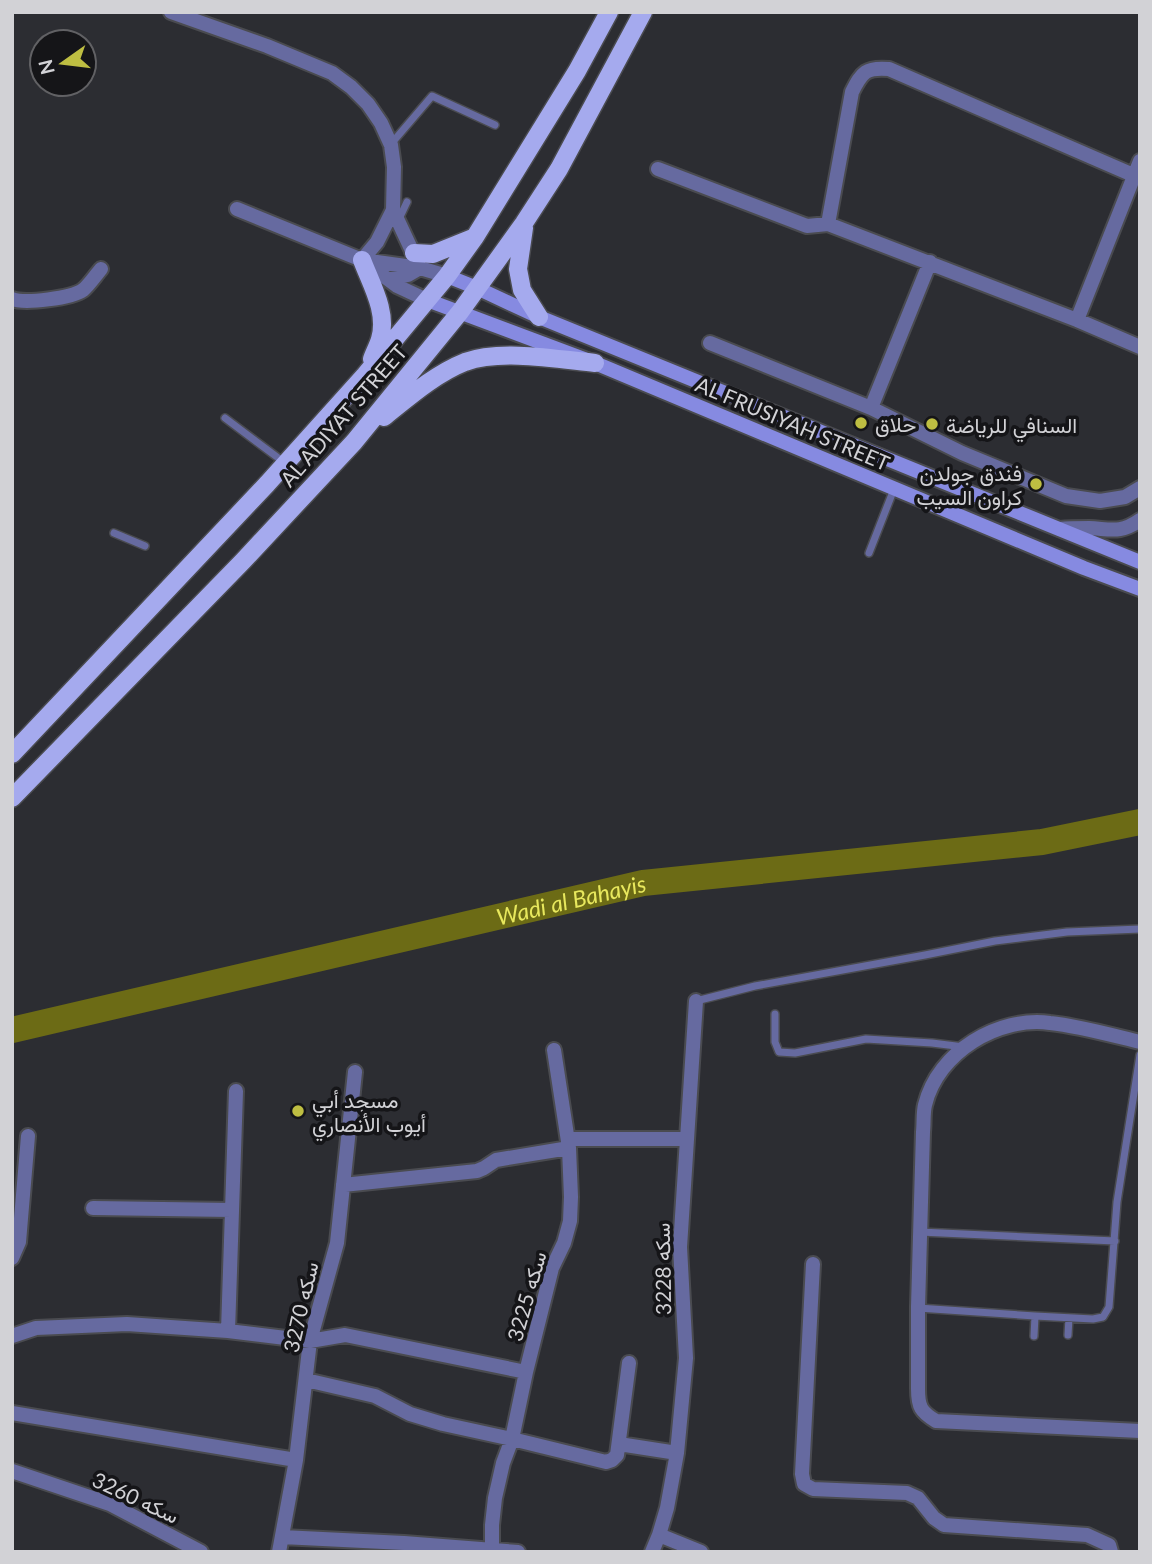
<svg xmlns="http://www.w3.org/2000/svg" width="1152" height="1564" font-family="Lato,Vazirmatn,sans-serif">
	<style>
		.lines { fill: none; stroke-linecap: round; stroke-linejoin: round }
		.river { stroke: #6c6b15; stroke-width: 26 }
		.service-casing { stroke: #4a4b50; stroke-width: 10 }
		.minor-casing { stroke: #4a4b50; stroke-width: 18 }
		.tertiary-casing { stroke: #4a4b50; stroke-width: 18 }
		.secondary-casing { stroke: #4a4b50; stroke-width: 18 }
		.primary-casing { stroke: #4a4b50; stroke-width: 21 }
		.service { stroke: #666aa0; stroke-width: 7 }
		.minor { stroke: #666aa0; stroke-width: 14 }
		.tertiary { stroke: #666aa0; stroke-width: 14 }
		.secondary { stroke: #868ae1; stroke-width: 14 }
		.primary { stroke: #a5aaee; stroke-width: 18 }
		.poi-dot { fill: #bebe42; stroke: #151518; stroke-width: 2.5 }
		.labels { text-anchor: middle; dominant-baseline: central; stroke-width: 7; stroke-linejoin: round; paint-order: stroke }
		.street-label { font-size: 21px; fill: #d2d2d6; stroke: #151518 }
		.poi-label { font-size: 21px; fill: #d2d2d6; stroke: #151518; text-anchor: start }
		.water-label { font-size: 23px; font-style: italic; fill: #e8e85d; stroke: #151518 }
	</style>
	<rect width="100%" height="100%" fill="#2c2d32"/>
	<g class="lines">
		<path class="river" id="s1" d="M12,1030L643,883L1042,842L1140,822"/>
		<defs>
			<path id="service" d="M391,144L432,96L495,125
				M398,221L407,202
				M225,418L285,463
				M114,533L145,546
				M869,553L894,489
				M696,1001L755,986L925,955L995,941L1067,932L1140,929
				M775,1014V1042L779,1052L795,1053L866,1039L932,1043L964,1047
				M920,1232L1115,1241
				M918,1308L1035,1316L1093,1319L1103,1317L1109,1307L1117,1202L1140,1055
				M1068,1335L1069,1318
				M1034,1336L1035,1316"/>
			<path id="minor" d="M171,12L267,46L332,73L351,87L368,104L381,123L391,145L394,167L393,210L420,268L408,275L388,279
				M658,169L807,226L828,224L1077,320L1140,347
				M237,209L362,260L397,286L427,300
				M828,224L852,92C862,72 866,67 889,69L1140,178
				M362,260L377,242L393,210
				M363,260L420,268L447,276
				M12,299C25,304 72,298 83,290C89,285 95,276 101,269
				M1077,320L1140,161
				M710,343L871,408L962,453L1066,496L1100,501L1125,497L1140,488
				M871,408L930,262
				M1140,1042C1111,1035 1079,1026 1050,1023C998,1016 938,1052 925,1105C923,1113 924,1123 923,1132L918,1307V1389C918,1407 921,1412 936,1421L1140,1431
				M236,1091L228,1331L310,1341L345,1335L526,1372
				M568,1139H687
				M343,1185L477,1171L484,1168L496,1160L569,1148
				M93,1208L232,1210
				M12,1258L19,1242L28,1136
				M813,1264L802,1474L804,1484L813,1489L907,1493L918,1498L934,1518L944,1525L1087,1535L1109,1545L1111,1552
				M12,1336L36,1328L127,1324L228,1331
				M306,1380L375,1396L410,1414L443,1424L512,1439L606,1462L612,1460L617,1455L629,1363
				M12,1413L296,1460
				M619,1444L677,1453
				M12,1471L110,1504L201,1552
				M659,1535L701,1552
				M282,1537L404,1543L518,1552
				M279,1552L296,1460L310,1341L337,1243L355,1072
				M492,1552V1525L495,1498L503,1463L512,1439L526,1372L552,1268L564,1243L570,1221L571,1197L569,1148L554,1050
				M652,1552L659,1535L667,1508L677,1453L686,1358L680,1247L696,1001"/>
			<path id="tertiary" d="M1060,529C1069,528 1079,528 1089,528C1111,529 1120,534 1140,520"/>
			<path id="secondary" d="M447,276L477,288L539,317L1140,562
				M427,300L595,363L1084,568L1140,589"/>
			<path id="primary" d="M524,228L518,269L522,290L539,317
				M414,253L433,254L475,237
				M362,260C371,284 388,312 380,339C378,346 374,353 372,359
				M384,417C409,397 435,374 465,362C501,349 557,359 595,363
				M12,754L267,484L365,375L447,276L475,237L577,71L609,12
				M12,798L243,561L354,442L460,312L524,223L559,169L643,12"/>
		</defs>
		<use href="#service" class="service-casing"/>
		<use href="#minor" class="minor-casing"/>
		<use href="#tertiary" class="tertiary-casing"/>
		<use href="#secondary" class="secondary-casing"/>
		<use href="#primary" class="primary-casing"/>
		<use href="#service" class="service"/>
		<use href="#minor" class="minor"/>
		<use href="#tertiary" class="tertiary"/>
		<use href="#secondary" class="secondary"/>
		<use href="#primary" class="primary"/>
	</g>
	<g class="poi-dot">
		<circle cx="861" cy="423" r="7"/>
		<circle cx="932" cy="424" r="7"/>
		<circle cx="1036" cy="484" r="7"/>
		<circle cx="298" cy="1111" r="7"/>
	</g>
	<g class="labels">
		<g class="street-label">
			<text transform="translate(343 415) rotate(-49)">AL ADIYAT STREET</text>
			<text transform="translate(793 423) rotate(23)">AL FRUSIYAH STREET</text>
			<text transform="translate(662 1269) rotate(-91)">سكه 3228</text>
			<text transform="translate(526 1296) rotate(-74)">سكه 3225</text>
			<text transform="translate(300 1307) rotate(-77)">سكه 3270</text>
			<text transform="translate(136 1497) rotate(25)">سكه 3260</text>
		</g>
		<g class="poi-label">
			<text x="875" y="423">حلاق</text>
			<text x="946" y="424">السنافي للرياضة</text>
			<text x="1022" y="472" text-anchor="end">فندق جولدن<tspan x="1022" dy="24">كراون السيب</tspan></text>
			<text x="312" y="1099">مسجد أبي<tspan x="312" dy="24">أيوب الأنصاري</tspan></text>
		</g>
		<g class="water-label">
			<text stroke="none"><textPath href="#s1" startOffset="574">Wadi al Bahayis</textPath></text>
		</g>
	</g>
	<rect width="1152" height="1564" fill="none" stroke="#d2d2d6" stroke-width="28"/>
	<g transform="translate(63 63) rotate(256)"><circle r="33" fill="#151518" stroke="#616164" stroke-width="2"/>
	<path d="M0-5L12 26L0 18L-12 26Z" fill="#bebe42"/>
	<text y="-10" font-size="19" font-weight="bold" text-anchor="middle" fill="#d2d2d6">N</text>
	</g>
</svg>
